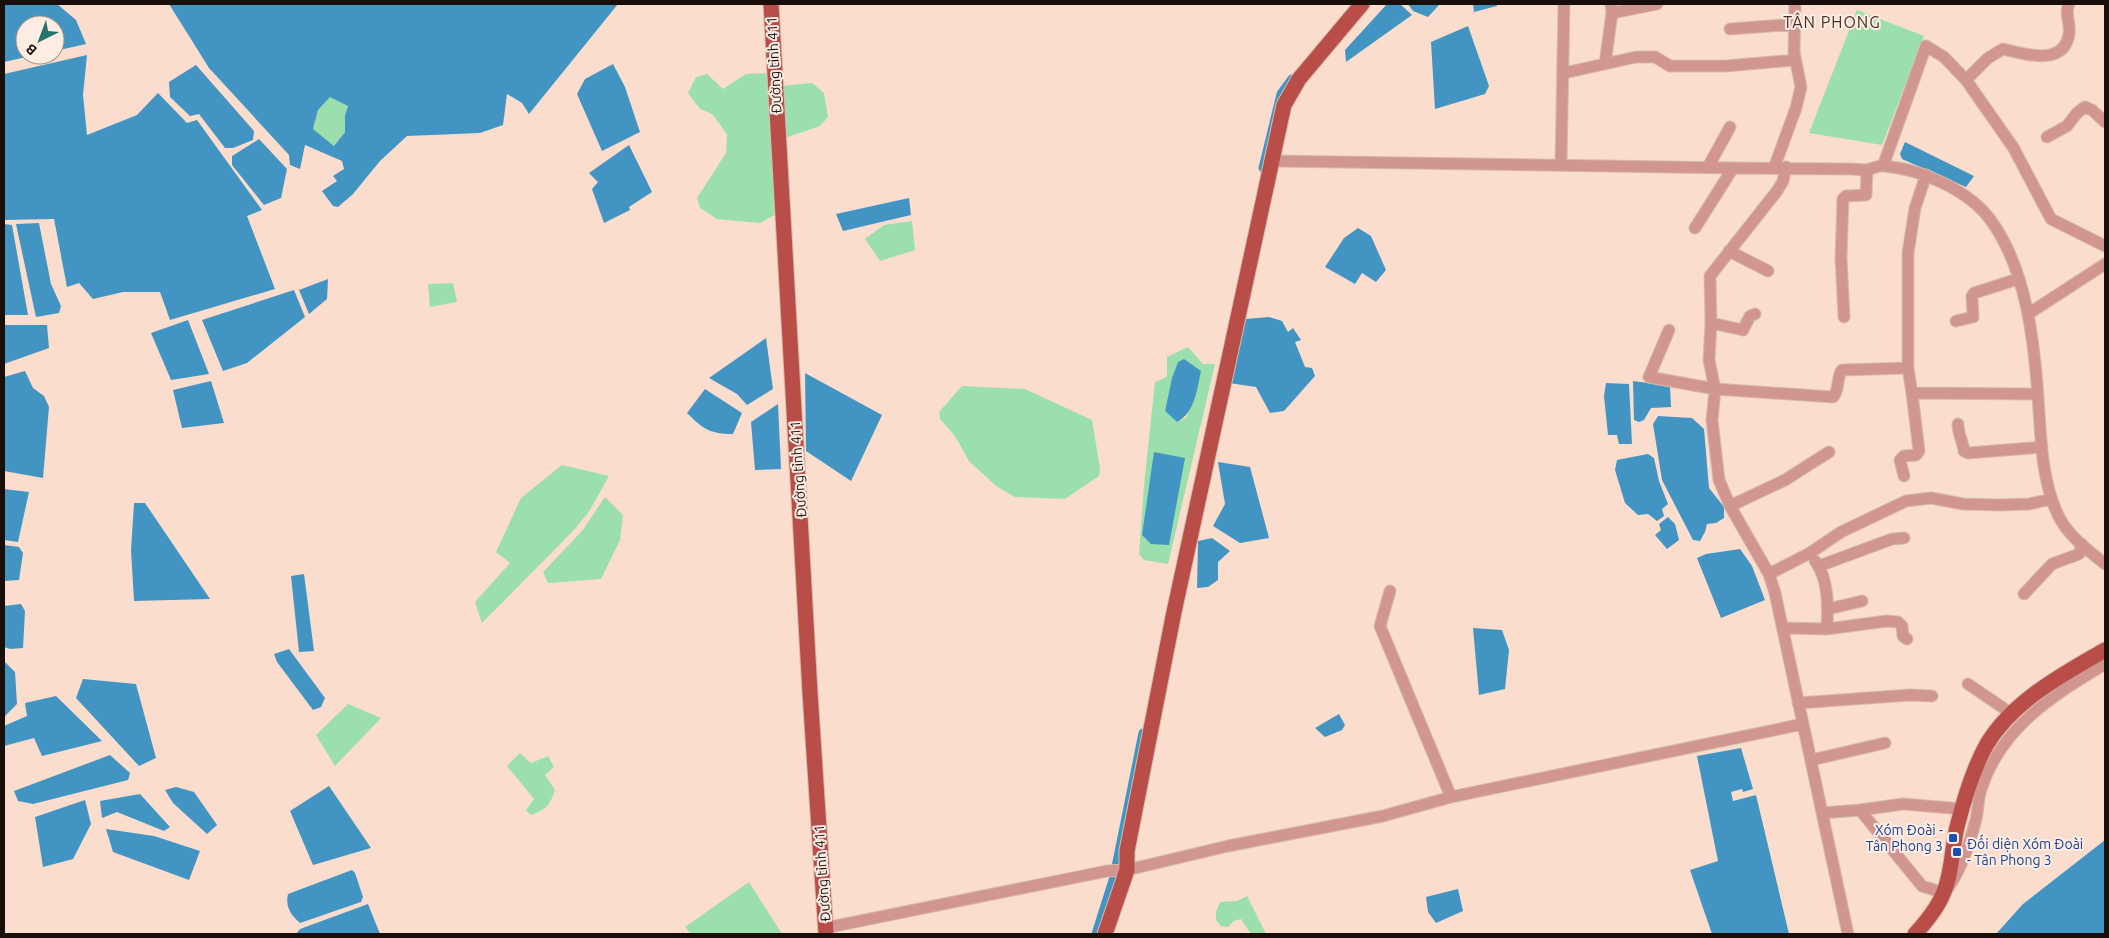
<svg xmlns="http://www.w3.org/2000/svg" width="2109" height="938" font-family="Ubuntu,sans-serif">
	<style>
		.green { fill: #9bdfac; fill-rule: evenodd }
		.water { fill: #4295c3; fill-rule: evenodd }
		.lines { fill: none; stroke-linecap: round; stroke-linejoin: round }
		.canal { stroke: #4295c3; stroke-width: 9 }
		.minor-casing { stroke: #d6bcae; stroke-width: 13 }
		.major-casing { stroke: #d6bcae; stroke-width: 17 }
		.minor { stroke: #d29690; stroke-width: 11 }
		.major { stroke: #b94e49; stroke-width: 15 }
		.transit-dot { fill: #1a4fb4; stroke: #ffede3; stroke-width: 2 }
		.labels { text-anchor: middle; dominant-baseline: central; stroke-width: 4; stroke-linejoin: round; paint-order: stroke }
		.street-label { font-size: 14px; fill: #190f0a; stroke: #ffede3 }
		.transit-label { font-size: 14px; fill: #164399; stroke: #ffede3; text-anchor: end }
		.quarter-label { font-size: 16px; letter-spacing: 1px; fill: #483125; stroke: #ffede3 }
	</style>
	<rect width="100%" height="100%" fill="#faddcd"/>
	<path class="green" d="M1857,10L1924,36L1882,145L1809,133Z
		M770,73L776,214L760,223L717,219L700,208L697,198L726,153L727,134L712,114L700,109L688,93L696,77L707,74L723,89L746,74Z
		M812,83L824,93L828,117L820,126L785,138L781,86Z
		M330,96L348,105L345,115V132L334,146L313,130L318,110Z
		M912,221L915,250L880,261L865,239L884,225Z
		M453,283L457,302L430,307L428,284Z
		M1188,347L1203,364H1215L1168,564L1144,560L1139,554L1144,485L1155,382L1167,377V357ZM1178,362L1193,401L1186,418L1177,422L1165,411L1172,378Z
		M962,386L1025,389L1092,420L1100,469L1099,476L1065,499L1015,497L996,486L969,461L955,436L940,419L939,412Z
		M562,465L609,476L590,510L575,529L482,623L475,602L510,563L496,552L521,498Z
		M605,497L623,515L620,540L601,579L548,583L543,572L582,531Z
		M348,704L381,718L335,766L316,735Z
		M520,753L531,763L548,756L554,767L545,775L555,790C550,805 546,810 531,815L526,810L534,799L507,766Z
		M749,882L782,934H691L685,927Z
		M1247,896L1266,934H1251L1241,919L1234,921L1228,927L1221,926L1216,920V912L1220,902L1237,901Z"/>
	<path class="water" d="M4,4H57L76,20L86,44L55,51V25H25V55H35L4,62Z
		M169,4H618L529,114L522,103L507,94L503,125L480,133L407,136L380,161L353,194L338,207L333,206L322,191L337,181L333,176L344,169L342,161L305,145L300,169L290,165L289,155L209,68ZM330,97L348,106L345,115V132L334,146L313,129L318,110Z
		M1387,4H1400L1412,15L1346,62L1345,50Z
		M1408,4H1440L1428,17L1413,11Z
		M1473,4H1497V6L1474,12Z
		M1468,26L1489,86L1485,94L1435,109L1431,42Z
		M87,55L83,95L87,135L137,115L158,93L187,123L197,120L262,210L247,216L275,289L170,320L160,292H123L93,299L79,283L67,287L54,219L4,220V74Z
		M613,64L625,87L640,132L602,151L577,94L585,79Z
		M196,65L254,131L253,140L233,148H225L199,114L190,116L170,97L169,82Z
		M259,139L287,169L281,198L264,205L232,165V156Z
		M1905,142L1974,176L1966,187L1902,159L1900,154Z
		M629,145L652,192L629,207L630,210L604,223L592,189L598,182L589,173Z
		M909,198L911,215L843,231L836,214Z
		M39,223L51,284L61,306L59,313L36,317L16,224Z
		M4,224L12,225L28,315H4Z
		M1358,228L1371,236L1386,270L1376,282L1362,273L1355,284L1325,267L1344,238Z
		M328,279L327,299L309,314L299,290Z
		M294,290L305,317L247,363L223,371L202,320Z
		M1269,317L1282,321L1288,332L1293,328L1301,340L1295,342L1305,367L1312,368L1315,376L1284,411L1270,413L1256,387L1229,383L1246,319Z
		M188,320L209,374L171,380L151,333Z
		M4,325H47L49,348L4,364Z
		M766,338L773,389L747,405L737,394L709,378Z
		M1184,359L1201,371C1197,389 1195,413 1177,422L1165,411L1172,378L1178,362Z
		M25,371L33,388L44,396L49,407L43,478L4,471V377Z
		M805,373L882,415L851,481L806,451Z
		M211,381L224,423L182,428L173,390Z
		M1633,381L1670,386L1671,407L1651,408L1644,420L1639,422L1634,420Z
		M1606,383L1629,384L1632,444H1619L1617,435H1608L1604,396Z
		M705,389L742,413L733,434C710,434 703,429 687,413Z
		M778,404L781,469L755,470L751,422Z
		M1658,416L1692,418L1704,429L1709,488L1724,507V518L1716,523L1707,524L1705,532L1700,541L1693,540L1662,480L1653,424Z
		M1154,452L1185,458L1169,545L1151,544L1142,535Z
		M1648,454L1654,458L1659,481L1668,504L1662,509L1664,516L1657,521L1648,514L1638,515L1625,503L1615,470L1617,460Z
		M1218,462L1250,467L1269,538L1240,543L1213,526L1225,504Z
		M4,489L29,492L18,542L4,540Z
		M134,503H145L210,599L134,601L131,550Z
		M1668,517L1675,524L1679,540L1667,549L1655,535L1661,530L1659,524Z
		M1212,538L1230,551L1218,562V580L1208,587L1197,588L1198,541Z
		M4,545L19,547L23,553L19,580L4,581Z
		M1740,549L1752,566L1765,600L1721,618L1697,558L1706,554Z
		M304,574L314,651L299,652L291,576Z
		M21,604L25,611L23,648L10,649L4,647V606Z
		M1473,628L1502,630L1509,650L1505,689L1479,695Z
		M289,649L325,698L321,707L313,710L277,662L274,654Z
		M4,661L15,672L17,704L5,716Z
		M83,679L136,684L156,758L139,766L76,698Z
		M56,696L102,741L42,756L34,738L4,746V726L27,716L25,703Z
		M1339,714L1345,725L1342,730L1325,737L1315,728Z
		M1741,748L1753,789L1743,792L1742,789L1731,792L1733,801L1756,795L1789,934H1712L1690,870L1718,861L1697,756Z
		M110,755L130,773L128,780L33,804L18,801L14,791Z
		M329,786L371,848L313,865L290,811Z
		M176,787L194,792L217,825L207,834L173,803L165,790Z
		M140,794L170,827L164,831L117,812L102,818L100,801Z
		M85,800L91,824L73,859L43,867L35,817Z
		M106,829L154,836L200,851L189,880L113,852Z
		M2105,840V934H1996L2023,904Z
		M352,870L355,873L363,897L361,902L300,923C291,915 285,907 288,894Z
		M1458,889L1463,911L1436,923L1428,912L1426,897Z
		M368,904L380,934H296L300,929Z"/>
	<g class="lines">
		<path class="canal" d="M1263,168L1281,94L1292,79
			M1096,934L1114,877L1143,733"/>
		<defs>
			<path id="minor" d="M1612,13L1657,4
				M1730,29L1796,24
				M1605,64L1612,13L1611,4
				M1564,73L1636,57H1655L1670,66H1726L1795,60
				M1966,80L1988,58L2003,49C2024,54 2064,67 2069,34C2071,23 2064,14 2069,4
				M2047,137L2067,126L2077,113L2085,107L2092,110L2105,122
				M1273,161L1733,168C1773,168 1812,169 1851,169C1856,169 1861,170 1866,170C1872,169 1878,165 1884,166C1921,169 1971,191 1992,222C2026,270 2034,340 2038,397C2041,436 2041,479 2058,515C2068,536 2088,550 2105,564
				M1561,164L1564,4
				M1883,166L1926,46L1944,57L1966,80L2013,147L2051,219L2105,246
				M1708,167L1730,127
				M1786,167L1783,181L1777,191L1710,276L1711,323L1709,360L1715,389L1712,420L1719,480L1730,506L1769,574L1775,593L1848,934
				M1774,168L1796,108L1801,87L1794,52L1795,4
				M1926,175L1915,208L1908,253V368L1912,393L2038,394
				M1695,228L1733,168
				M1729,251L1768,271
				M2028,314L2105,264
				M1844,317L1841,258L1843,199L1846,196L1866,195L1867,170
				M1956,321L1973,317L1972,296L1974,293L2018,279
				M1711,323L1743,330L1750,316L1755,314
				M1669,330L1649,377L1715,389L1833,397C1840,390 1836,378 1842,370L1908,368
				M1958,424C1958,435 1963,441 1964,451L1968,453L2042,447
				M1904,476L1900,460L1904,456L1916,455L1919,451L1912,393
				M1730,506L1785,480L1829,452
				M1815,561C1829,579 1828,607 1827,629
				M1819,566L1892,539L1904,538
				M1769,574L1810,553L1841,532L1906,501L1931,498L1963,504L2000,505L2029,504L2051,499
				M1390,591L1380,626L1451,797
				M2024,594L2052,564L2079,554L2082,544
				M1828,609L1862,601
				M1783,628L1827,629L1887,621L1898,622L1902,626L1903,636L1907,639
				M1968,684L2012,714
				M1798,703L1910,695L1932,696
				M1811,760L1885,743
				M1860,810L1903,804L1963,809
				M1822,813L1860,810L1922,886L1944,893C1959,876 1971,841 1976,819C1978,811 1978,801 1980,793C1999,728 2052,696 2105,664
				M825,928L1107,871L1127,870L1228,846L1383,816L1451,797L1803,724"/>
			<path id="major" d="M771,4L810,693L826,934
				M1105,934L1127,870V851L1174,612L1284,105L1299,79L1362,4
				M1915,934C1926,922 1937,909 1943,894C1952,875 1952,847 1957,827C1964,799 1973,769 1987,744C2013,701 2063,674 2105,650"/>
		</defs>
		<use href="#minor" class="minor-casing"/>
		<use href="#major" class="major-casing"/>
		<use href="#minor" class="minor"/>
		<use href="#major" class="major"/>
	</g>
	<g class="transit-dot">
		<rect x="1948" y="833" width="10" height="10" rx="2.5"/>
		<rect x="1952" y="847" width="10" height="10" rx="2.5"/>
	</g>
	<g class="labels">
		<g class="street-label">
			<text transform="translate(774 65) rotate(-93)">Đường tỉnh 411</text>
			<text transform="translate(798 469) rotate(-94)">Đường tỉnh 411</text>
			<text transform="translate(822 873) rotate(-94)">Đường tỉnh 411</text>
		</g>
		<g class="transit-label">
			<text x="1943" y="830">Xóm Đoài -<tspan x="1943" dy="16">Tân Phong 3</tspan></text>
			<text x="1967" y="844" text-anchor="start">Đối diện Xóm Đoài<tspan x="1967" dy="16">- Tân Phong 3</tspan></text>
		</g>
		<g class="quarter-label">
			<text x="1832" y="22">TÂN PHONG</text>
		</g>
	</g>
	<rect width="2109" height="938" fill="none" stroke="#190f0a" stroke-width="10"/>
	<g transform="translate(40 40) rotate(222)"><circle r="24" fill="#ffede3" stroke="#a3948c"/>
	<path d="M0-4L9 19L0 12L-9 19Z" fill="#27716e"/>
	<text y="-8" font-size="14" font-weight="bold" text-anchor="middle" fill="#190f0a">B</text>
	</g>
</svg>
